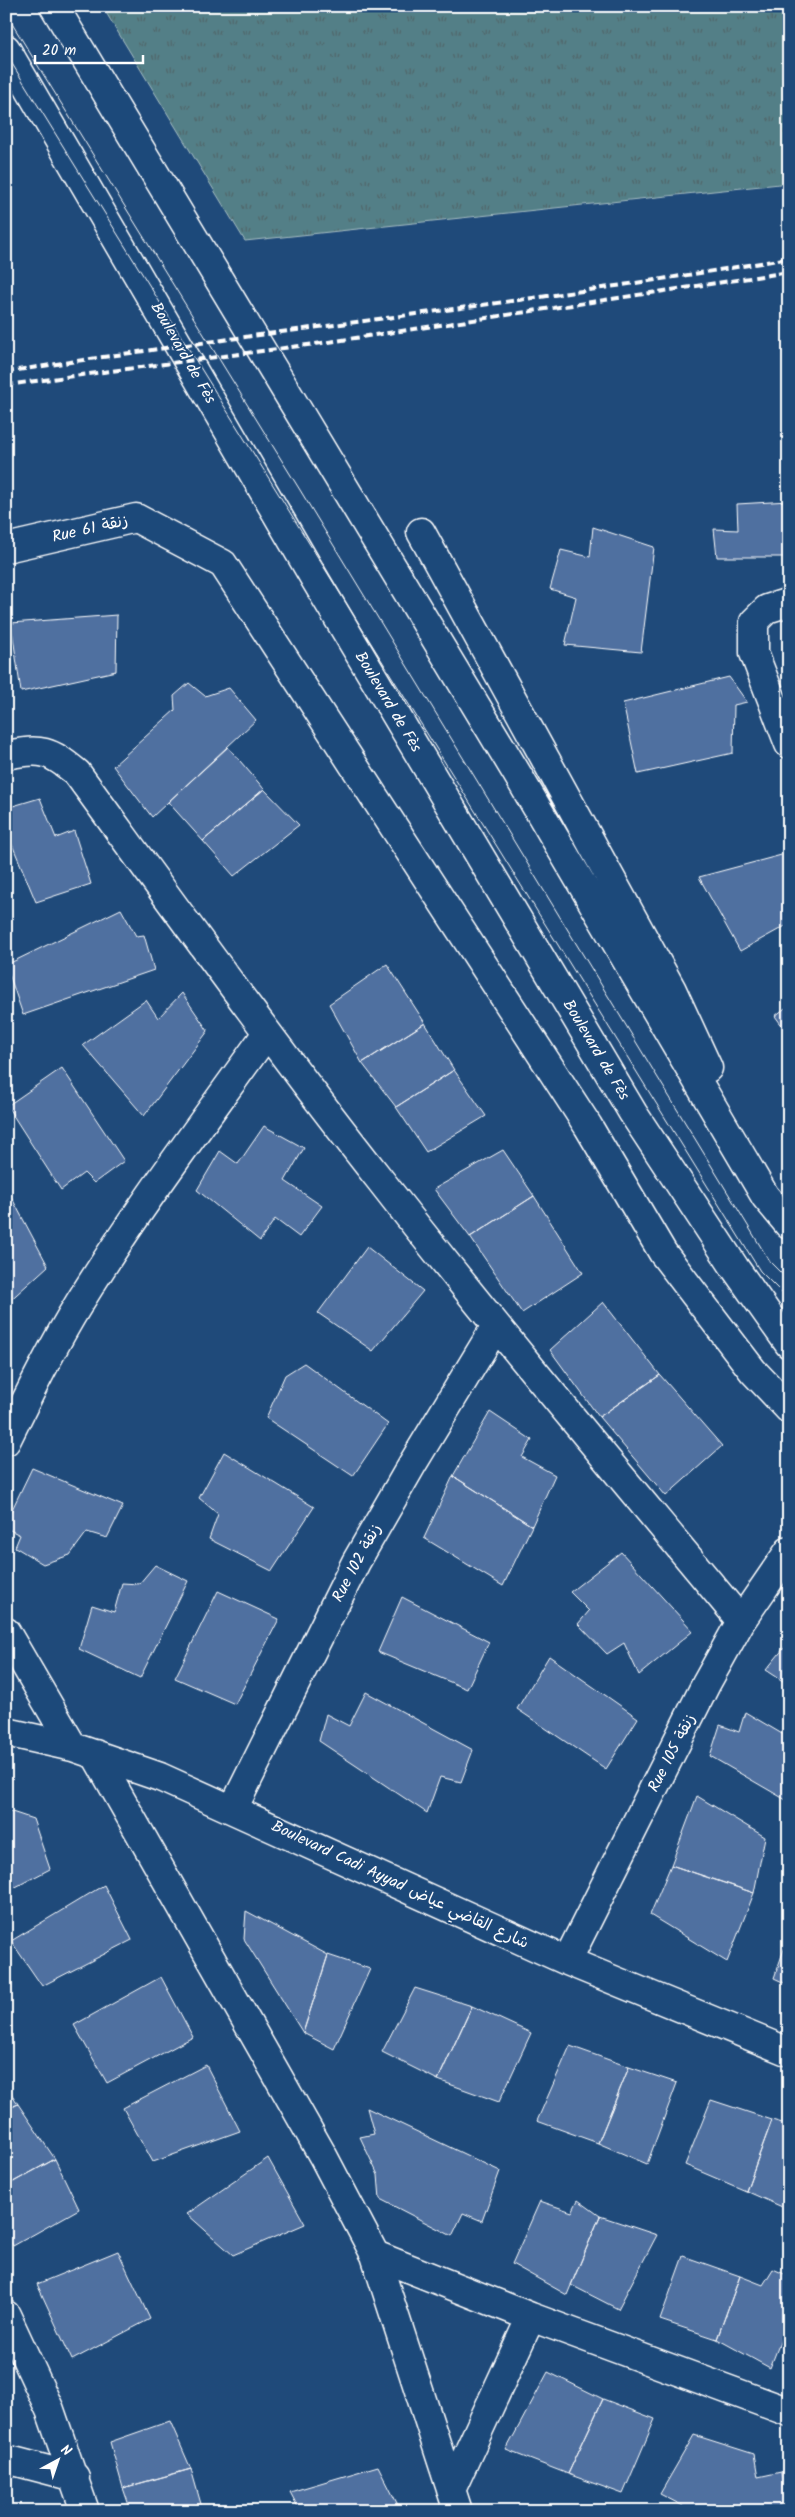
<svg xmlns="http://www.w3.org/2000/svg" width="795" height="2517" font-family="Kalam,'Playpen Sans Arabic',sans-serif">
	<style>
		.grass { fill: url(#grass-tufts); stroke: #a9bfc3 }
		.building { fill: #5070a0; stroke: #fff }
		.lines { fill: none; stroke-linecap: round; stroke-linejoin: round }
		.minor-casing { stroke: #fff; stroke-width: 31 }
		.minor { stroke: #1f4a7a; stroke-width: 28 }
		.tram { stroke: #fff; stroke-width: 1 }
		.rail { stroke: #fff; stroke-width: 4; stroke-dasharray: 8 4; stroke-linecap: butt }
		.labels { text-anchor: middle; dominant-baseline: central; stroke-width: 4; stroke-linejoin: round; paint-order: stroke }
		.street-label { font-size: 16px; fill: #fff; stroke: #1f4a7a }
	</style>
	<defs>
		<pattern id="grass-tufts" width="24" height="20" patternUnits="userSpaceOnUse" patternTransform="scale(1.25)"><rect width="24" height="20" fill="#537f87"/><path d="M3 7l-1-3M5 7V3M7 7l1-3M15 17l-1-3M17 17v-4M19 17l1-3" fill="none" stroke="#50666a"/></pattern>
	</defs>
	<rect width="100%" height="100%" fill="#1f4a7a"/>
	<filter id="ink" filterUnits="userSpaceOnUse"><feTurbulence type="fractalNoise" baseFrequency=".02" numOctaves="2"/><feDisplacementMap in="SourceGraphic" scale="10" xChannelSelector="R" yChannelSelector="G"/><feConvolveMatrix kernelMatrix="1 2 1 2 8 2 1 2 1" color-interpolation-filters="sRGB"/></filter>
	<g filter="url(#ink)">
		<path class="grass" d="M102,6H789V183L245,241Z"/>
		<path class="building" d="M789,501V557H717L714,529L738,530L737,504Z
			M593,527L654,547L641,652L565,645L576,597L550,589L561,550L590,557Z
			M117,615L116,671L21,692L11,623Z
			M729,677L747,702L734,705L733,753L638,774L623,703Z
			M189,683L205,696L229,688L256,720L152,817L113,766L175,710L174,696Z
			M228,747L264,789L203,841L168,802Z
			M264,789L299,825L234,876L203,841Z
			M40,798L56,838L74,831L91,884L36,902L6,830V808Z
			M789,853V924L740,951L699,877Z
			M121,909L136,936L144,935L154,970L23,1015L6,965Z
			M387,964L425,1023L362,1063L329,1004Z
			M182,993L208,1031L144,1116L83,1045L146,1000L158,1018Z
			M789,1005V1035L775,1016Z
			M425,1023L454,1070L396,1107L362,1063Z
			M62,1068L124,1161L94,1183L84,1173L61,1190L7,1106Z
			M454,1070L486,1116L426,1152L396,1107Z
			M264,1126L304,1148L285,1181L322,1206L299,1237L275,1219L260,1241L197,1190L220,1151L238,1164Z
			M503,1150L534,1196L470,1237L434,1189Z
			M6,1187L48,1266L6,1304Z
			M534,1196L583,1273L522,1313L470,1237Z
			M367,1247L423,1291L373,1351L318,1313Z
			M603,1302L660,1375L599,1417L550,1350Z
			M304,1363L388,1424L353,1476L266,1418L285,1375Z
			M660,1375L722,1446L666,1496L599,1417Z
			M490,1412L532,1440L522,1457L555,1475L532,1526L453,1476Z
			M224,1452L314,1507L272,1571L209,1539L218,1514L199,1498Z
			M32,1468L123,1506L107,1538L87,1532L70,1555L43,1564L15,1547L20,1535L6,1528V1522Z
			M453,1476L532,1526L503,1586L424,1538Z
			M621,1552L693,1631L639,1675L624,1643L607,1654L578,1624L589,1611L570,1592Z
			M155,1565L188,1581L140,1678L79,1649L92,1605L114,1612L122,1583L139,1584Z
			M218,1591L279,1619L235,1704L175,1678Z
			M402,1597L489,1642L467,1689L378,1652Z
			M789,1642V1685L766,1670Z
			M549,1656L638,1718L606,1769L517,1709Z
			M366,1692L473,1750L461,1782L440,1777L427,1813L319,1741L326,1714L349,1726Z
			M745,1712L789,1738V1794L786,1800L710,1756L720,1725L739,1732Z
			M697,1796L765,1837L754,1893L671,1865Z
			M6,1810L33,1819L50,1869L6,1892Z
			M671,1865L754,1893L727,1962L650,1915Z
			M104,1885L132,1940L42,1986L11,1941Z
			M246,1911L328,1955L303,2033L244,1939Z
			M789,1935V1985L774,1978Z
			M328,1955L370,1969L334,2049L303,2033Z
			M161,1977L193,2037L107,2083L74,2025Z
			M415,1988L472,2006L438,2080L382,2052Z
			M472,2006L531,2033L499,2102L438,2080Z
			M570,2046L629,2067L598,2143L537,2121Z
			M206,2065L240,2131L153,2162L123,2108Z
			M629,2067L677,2083L647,2164L598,2143Z
			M6,2085L18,2104L6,2110Z
			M711,2100L772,2120L746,2191L685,2165Z
			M18,2104L55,2159L6,2186V2110Z
			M367,2108L500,2171L482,2221L463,2213L452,2236L380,2199L378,2175L360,2137L374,2134Z
			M772,2120L789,2125V2210L746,2191Z
			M268,2158L305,2224L233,2255L187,2214Z
			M55,2159L79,2209L13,2246L6,2234V2186Z
			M578,2200L600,2216L567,2295L512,2264L540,2201L572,2212Z
			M600,2216L657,2235L618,2309L571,2285Z
			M118,2251L150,2319L72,2360L37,2284Z
			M683,2256L740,2276L717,2339L660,2320Z
			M773,2269L789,2276V2319L770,2368L717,2339L740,2276L763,2285Z
			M548,2372L603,2399L568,2474L506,2450Z
			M603,2399L655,2419L623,2494L568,2474Z
			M170,2421L191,2469L123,2488L110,2442Z
			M694,2435L754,2454L758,2477L781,2472L786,2511H684L683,2506L660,2494Z
			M378,2466L401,2511H287L299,2509L290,2492Z
			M191,2469L203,2511H131L123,2488Z"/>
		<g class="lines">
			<defs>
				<path id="minor" d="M54,6L516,772L765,1196L789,1225
					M6,49L316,581L633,1113L735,1268L789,1344
					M421,532L672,990L708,1068
					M6,548L136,518L223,564L588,1126L663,1253L753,1371L789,1409
					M789,602L767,609L754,622V653L789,744
					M6,755C42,748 49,750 77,773C177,910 276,1048 381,1181C497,1330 620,1475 741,1621
					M6,1441C29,1394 53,1345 81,1300C138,1208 204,1121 267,1033
					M6,1632L73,1747
					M6,1732L73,1747L160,1777L567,1961L789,2052
					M95,1754L323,2156L375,2255L458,2511
					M233,1809L356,1562L413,1463L496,1326
					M567,1961L706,1684L741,1621L789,1551
					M375,2255L531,2317L789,2412
					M6,2315L50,2410L85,2511
					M6,2459L75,2477
					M451,2490L531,2317"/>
			</defs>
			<use href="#minor" class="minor-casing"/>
			<use href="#minor" class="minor"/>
			<path class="tram" d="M6,14L300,490L770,1262L789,1281
				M6,54L760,1271L789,1300"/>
			<path class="rail" d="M6,372C266,330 529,304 789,258
				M6,385L322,343L789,272"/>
		</g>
	</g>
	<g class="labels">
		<g class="street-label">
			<text transform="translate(183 353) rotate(60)">Boulevard de Fès</text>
			<text transform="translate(90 529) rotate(-13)">Rue 61 زنقة</text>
			<text transform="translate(388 702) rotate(59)">Boulevard de Fès</text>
			<text transform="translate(596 1050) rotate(59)">Boulevard de Fès</text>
			<text transform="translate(357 1563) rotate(-62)">Rue 102 زنقة</text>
			<text transform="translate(672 1753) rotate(-63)">Rue 105 زنقة</text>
			<text transform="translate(400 1885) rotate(25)">Boulevard Cadi Ayyad شارع القاضي عياض</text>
		</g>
	</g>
	<rect width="795" height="2517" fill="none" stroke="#1f4a7a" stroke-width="25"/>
	<rect x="12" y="12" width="770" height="2492" fill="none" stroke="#fff" stroke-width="2" filter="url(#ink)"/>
	<g transform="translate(58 2460) rotate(40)" stroke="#1f4a7a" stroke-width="4" paint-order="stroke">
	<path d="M0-4L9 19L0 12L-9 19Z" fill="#ffffff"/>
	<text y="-8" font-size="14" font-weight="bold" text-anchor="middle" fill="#ffffff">N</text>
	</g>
	<path d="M35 55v8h108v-8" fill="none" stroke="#ffffff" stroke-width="2.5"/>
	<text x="42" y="55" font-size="15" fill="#ffffff" stroke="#1f4a7a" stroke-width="4" paint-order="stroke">20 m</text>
</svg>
